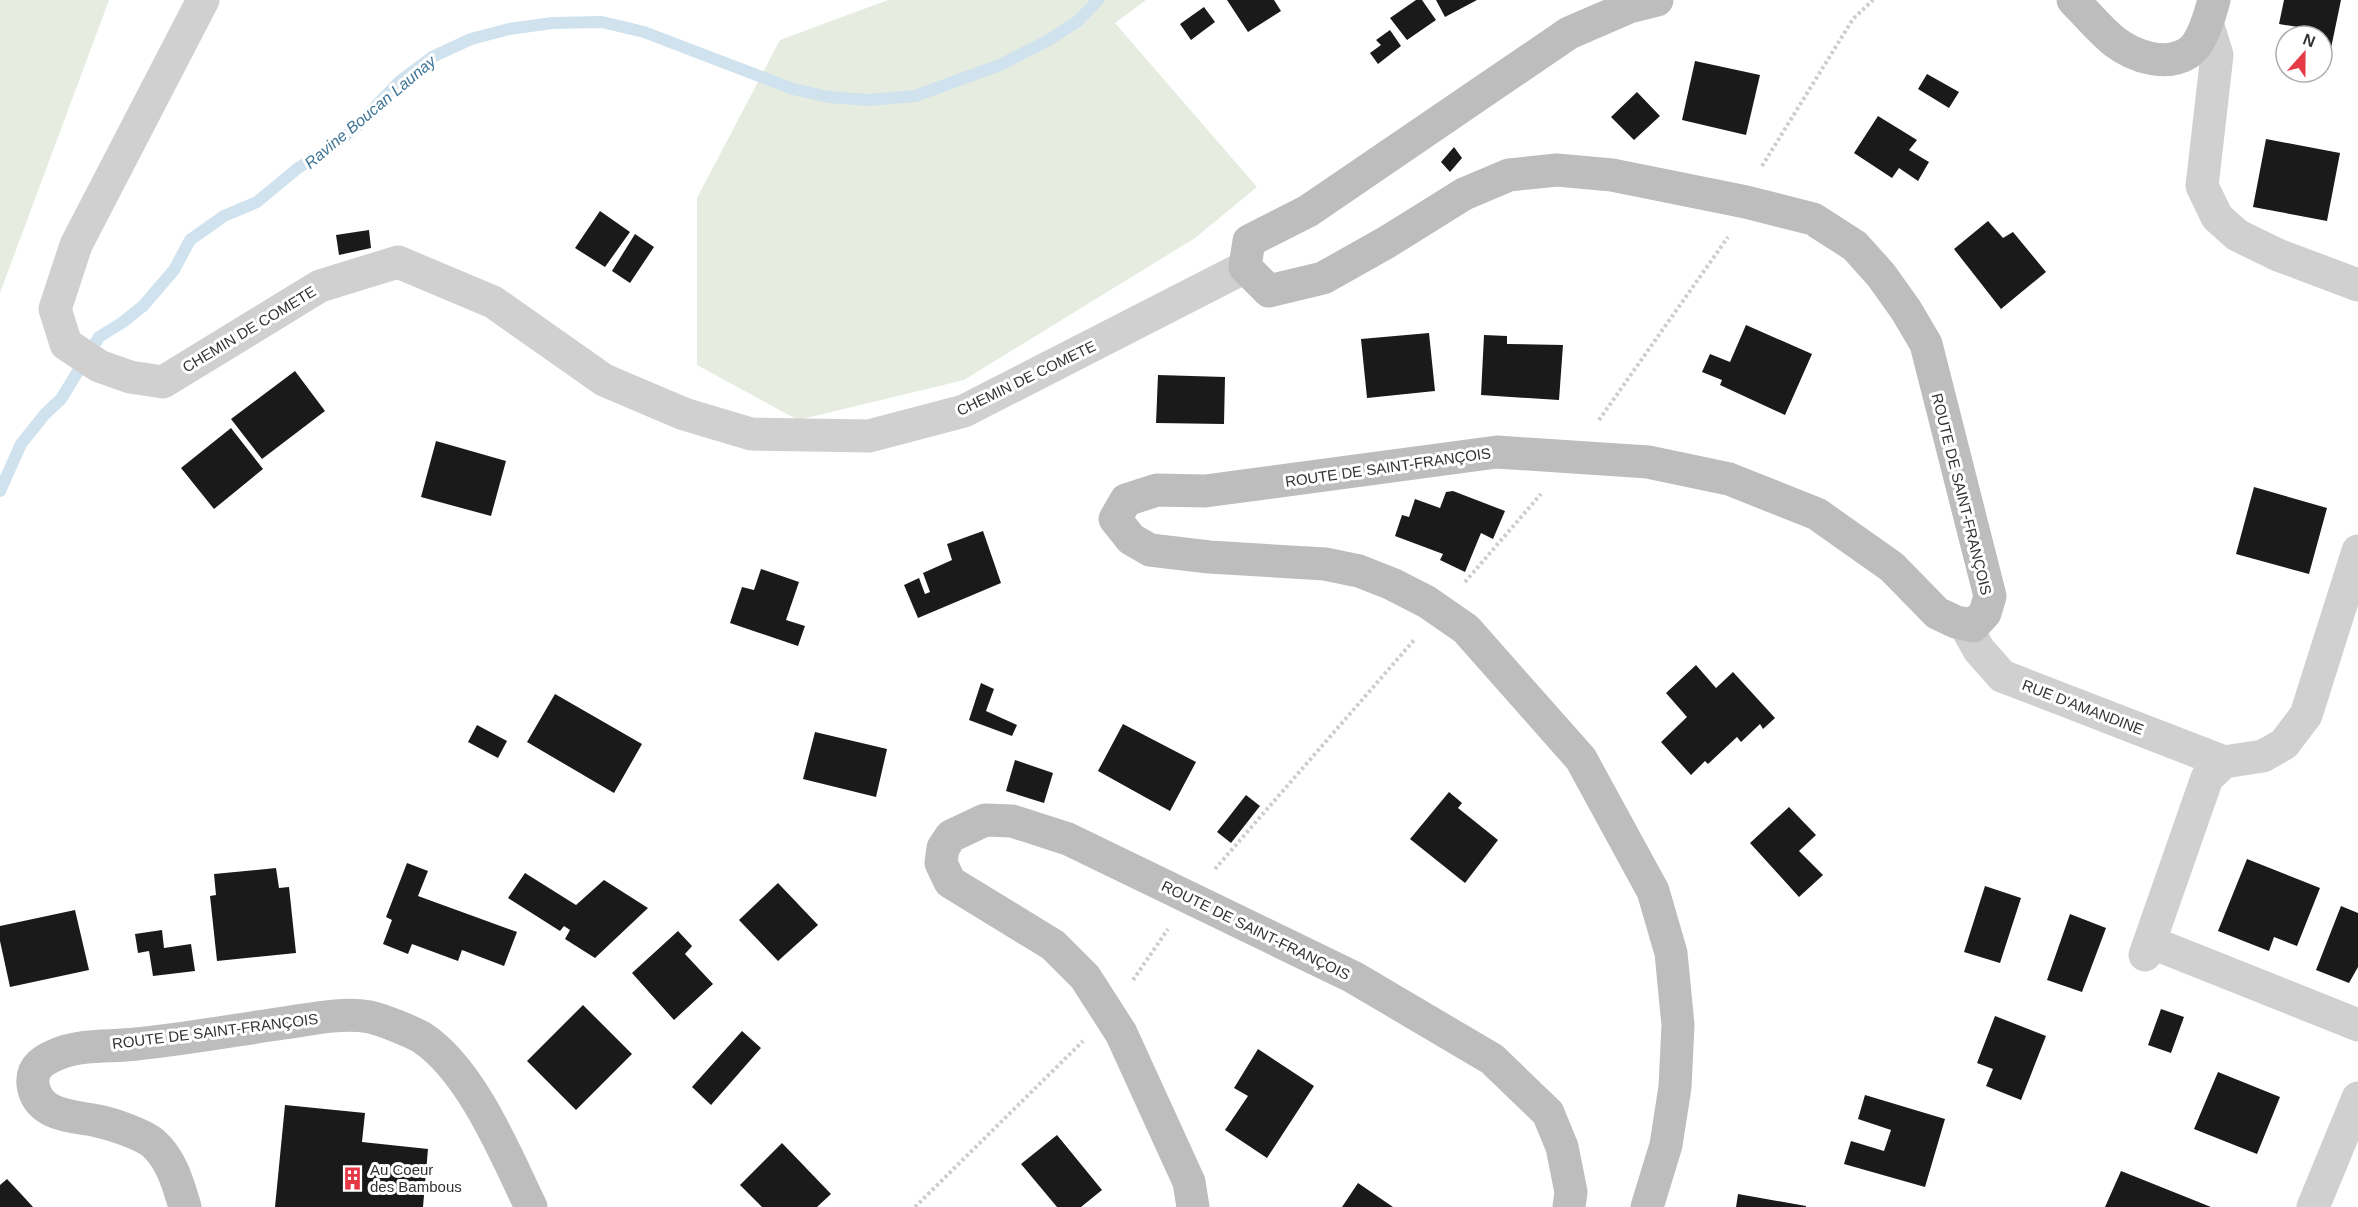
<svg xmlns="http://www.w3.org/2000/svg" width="2358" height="1207" font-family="Arial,sans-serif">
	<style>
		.green { fill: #e6ecdf }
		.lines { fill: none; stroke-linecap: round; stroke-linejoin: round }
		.stream { stroke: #cfe2ee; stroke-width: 12 }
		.building { fill: #1a1a1a }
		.path { stroke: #cdcdcd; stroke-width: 4; stroke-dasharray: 3 3; stroke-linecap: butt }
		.minor { stroke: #d0d0d0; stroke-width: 33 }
		.secondary { stroke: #bdbdbd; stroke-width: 33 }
		.labels { text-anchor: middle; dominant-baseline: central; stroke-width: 6; stroke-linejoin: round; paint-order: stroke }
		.street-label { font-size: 15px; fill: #333; stroke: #fff }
		.poi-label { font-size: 15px; fill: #333; stroke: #fff; text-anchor: start }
		.water-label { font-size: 16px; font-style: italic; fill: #3f7597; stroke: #fff }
	</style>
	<rect width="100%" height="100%" fill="#fff"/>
	<path class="green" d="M0,0H109L0,293Z
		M888,0H1146L1115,23L1257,187L1195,238L964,380L798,420L697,365V198L780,40Z"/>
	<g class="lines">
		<path class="stream" d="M0,491L21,444L45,414L61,399L99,337L123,322L143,306L174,270L190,240L224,216L257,202L298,168L327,150L353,130L400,81L432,57L471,39L509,29L552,23L602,22L644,32L793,89L829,97L868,100L915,96L1000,65L1047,41L1078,21L1098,0"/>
	</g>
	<path class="building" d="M1227,0H1274L1281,11L1248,32Z
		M1416,0H1422L1436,20L1407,40L1390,18Z
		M1436,0H1477L1445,17Z
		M2284,0H2341L2330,53L2322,51V36H2296L2298,27L2279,24Z
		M1204,7L1215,22L1191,40L1180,24Z
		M1390,30L1401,46L1378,64L1370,53L1381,45L1376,40Z
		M1695,61L1760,75L1746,135L1682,120Z
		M1927,74L1959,92L1949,108L1918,89Z
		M1637,92L1660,116L1634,140L1611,117Z
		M1878,116L1917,140L1909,150L1929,162L1918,181L1899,168L1892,178L1854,153Z
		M2266,139L2340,153L2327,221L2253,207Z
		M1454,147L1462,158L1450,172L1441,162Z
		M600,211L630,232L605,267L575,248Z
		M1988,221L2003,238L2013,232L2046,272L2001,309L1954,249Z
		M369,230L371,248L339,255L336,235Z
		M635,234L654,247L630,283L612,271Z
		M1746,325L1812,354L1785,415L1720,385L1722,380L1702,372L1710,354L1730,362Z
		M1429,333L1435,391L1367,398L1361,339Z
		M1484,335L1507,336V344L1563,345L1559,400L1481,395Z
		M295,371L325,411L262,459L231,419Z
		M1158,375L1225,377L1224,424L1156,423Z
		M231,428L263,469L214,509L181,468Z
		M436,441L506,461L491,516L421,497Z
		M2254,487L2327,508L2309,574L2236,554Z
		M1453,491L1505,511L1493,539L1481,533L1465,572L1440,560L1443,554L1395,536L1402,515L1409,517L1415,499L1440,508L1446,492Z
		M983,531L1001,583L918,618L904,585L919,578L925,594L930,592L923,573L952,560L947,544Z
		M761,569L799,582L786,620L805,626L798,646L730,623L742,587L754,590Z
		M1696,665L1716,688L1733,672L1775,718L1763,729L1760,724L1741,742L1737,737L1708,764L1705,761L1691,775L1661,742L1687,717L1666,693Z
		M981,683L994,689L986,711L1017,725L1012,736L969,720Z
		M555,694L642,744L614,793L527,742Z
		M1123,724L1196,762L1170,811L1098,771Z
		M477,725L507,741L498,758L468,742Z
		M815,732L887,749L876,797L803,779Z
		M1015,760L1053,773L1044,803L1006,791Z
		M1449,792L1462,803L1458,808L1498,840L1465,883L1410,839Z
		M1246,795L1260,806L1231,843L1217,832Z
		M1789,807L1816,835L1799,851L1823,875L1799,897L1750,843Z
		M2247,859L2320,888L2297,946L2274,937L2269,951L2218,931Z
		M407,863L428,871L418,896L517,932L504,966L462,950L458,961L412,944L408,954L383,944L392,920L386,917Z
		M276,868L279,888L289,887L296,953L217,961L210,896L216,895L214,874Z
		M525,873L576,905L604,880L648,908L595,958L565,939L570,930L564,926L560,931L508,898Z
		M778,883L818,925L778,961L739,920Z
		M1985,886L2021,898L2000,963L1964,952Z
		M2341,906L2358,913V967L2349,983L2316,970Z
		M75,910L89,970L10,987L0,941V926Z
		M2070,914L2106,928L2082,992L2047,980Z
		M162,930L164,948L191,944L195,971L153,976L149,951L138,953L135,934Z
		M678,931L692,946L685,954L713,984L674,1020L632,973Z
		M583,1005L632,1054L576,1110L527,1061Z
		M2161,1009L2184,1017L2171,1053L2148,1045Z
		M1995,1016L2046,1036L2021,1100L1986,1086L1993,1069L1977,1063Z
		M742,1031L761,1048L711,1105L692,1087Z
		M1258,1049L1314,1086L1267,1158L1225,1130L1248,1096L1234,1088Z
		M2218,1072L2280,1097L2257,1154L2194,1129Z
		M1865,1095L1945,1119L1925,1187L1844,1164L1851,1141L1884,1151L1891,1130L1858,1119Z
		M285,1105L365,1113L362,1142L428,1149L423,1207H275Z
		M1057,1135L1102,1190L1081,1207H1057L1021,1164Z
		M782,1143L831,1194L817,1207H762L740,1185Z
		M2121,1171L2211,1207H2105Z
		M7,1179L22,1195L33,1207H0V1185Z
		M1358,1183L1393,1207H1342Z
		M1738,1194L1806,1206V1207H1736Z"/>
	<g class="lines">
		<path class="path" d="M1762,166L1853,19L1873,0
			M1599,420L1728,237
			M1465,582L1541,494
			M1215,869L1415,639
			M1133,980L1168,929
			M915,1207L1083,1041"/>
		<path class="minor" d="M203,0L76,245L55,309L66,344L99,366L130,377L163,382L320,286L398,262L493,302L604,380L684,414L751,434L869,436L964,411L1245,267
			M2208,26L2217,55L2202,186L2217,217L2237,235L2278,255L2358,285
			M1964,623L1979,650L2002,676L2224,762
			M2150,942L2358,1025
			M2145,955L2207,778L2224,762L2263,756L2284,744L2306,715L2358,551
			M2313,1207L2358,1098"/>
		<path class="secondary" d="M2073,0C2087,14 2100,30 2115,42C2135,57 2166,67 2188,53C2202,44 2210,15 2214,0
			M185,1207C178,1184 172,1160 153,1143C142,1134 112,1124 98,1121C74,1116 37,1117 33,1084C31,1066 45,1059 60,1053C84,1044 111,1047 136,1044C186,1039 235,1030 284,1023C312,1019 343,1012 370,1017C383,1020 410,1031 421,1037C471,1069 506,1155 531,1207
			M1193,1207L1189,1182L1121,1033L1085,977L1053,945L950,882L941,863L943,848L951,836L985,820L1012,821L1068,839L1353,977L1492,1059L1548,1113L1562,1147L1571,1192L1569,1207
			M1647,1207L1666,1145L1675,1087L1678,1025L1671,953L1653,891L1581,759L1466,629L1427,602L1392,584L1359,571L1325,564L1209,557L1150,550L1131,539L1115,519L1126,500L1157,490L1205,491L1497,452L1648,462L1729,479L1817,514L1892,567L1937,613L1956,622L1973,626L1985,613L1990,596L1926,344L1906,310L1881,275L1855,246L1813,219L1746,202L1612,175L1557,170L1509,175L1464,194L1387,242L1323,278L1269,291L1245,267L1249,241L1308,211L1569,33L1629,7L1657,0"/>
	</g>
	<defs>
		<symbol id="building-bare" viewBox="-9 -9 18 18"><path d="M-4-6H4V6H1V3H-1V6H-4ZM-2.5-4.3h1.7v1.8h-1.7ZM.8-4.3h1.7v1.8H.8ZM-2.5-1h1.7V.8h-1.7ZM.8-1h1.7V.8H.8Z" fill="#e63946" stroke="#fff" stroke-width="2.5" paint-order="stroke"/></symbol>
	</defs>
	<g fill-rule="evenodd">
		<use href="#building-bare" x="336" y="1162" width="33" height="33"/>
	</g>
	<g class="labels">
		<g class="street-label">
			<text transform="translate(249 329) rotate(-31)">CHEMIN DE COMETE</text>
			<text transform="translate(1026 378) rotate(-26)">CHEMIN DE COMETE</text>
			<text transform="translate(1388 467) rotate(-8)">ROUTE DE SAINT-FRANÇOIS</text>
			<text transform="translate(1962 494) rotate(76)">ROUTE DE SAINT-FRANÇOIS</text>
			<text transform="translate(2083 707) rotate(21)">RUE D'AMANDINE</text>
			<text transform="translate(1256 930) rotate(26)">ROUTE DE SAINT-FRANÇOIS</text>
			<text transform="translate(215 1031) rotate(-7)">ROUTE DE SAINT-FRANÇOIS</text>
		</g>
		<g class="poi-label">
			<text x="370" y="1169">Au Coeur<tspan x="370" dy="17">des Bambous</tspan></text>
		</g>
		<g class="water-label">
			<text transform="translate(370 112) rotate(-40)">Ravine Boucan Launay</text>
		</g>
	</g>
	<g transform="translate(2304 54) rotate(21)"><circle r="28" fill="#ffffff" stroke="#adadad" stroke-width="1.5"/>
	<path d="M0-4.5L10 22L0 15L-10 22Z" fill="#e63946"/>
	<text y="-9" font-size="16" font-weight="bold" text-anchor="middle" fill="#333333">N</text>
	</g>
</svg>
